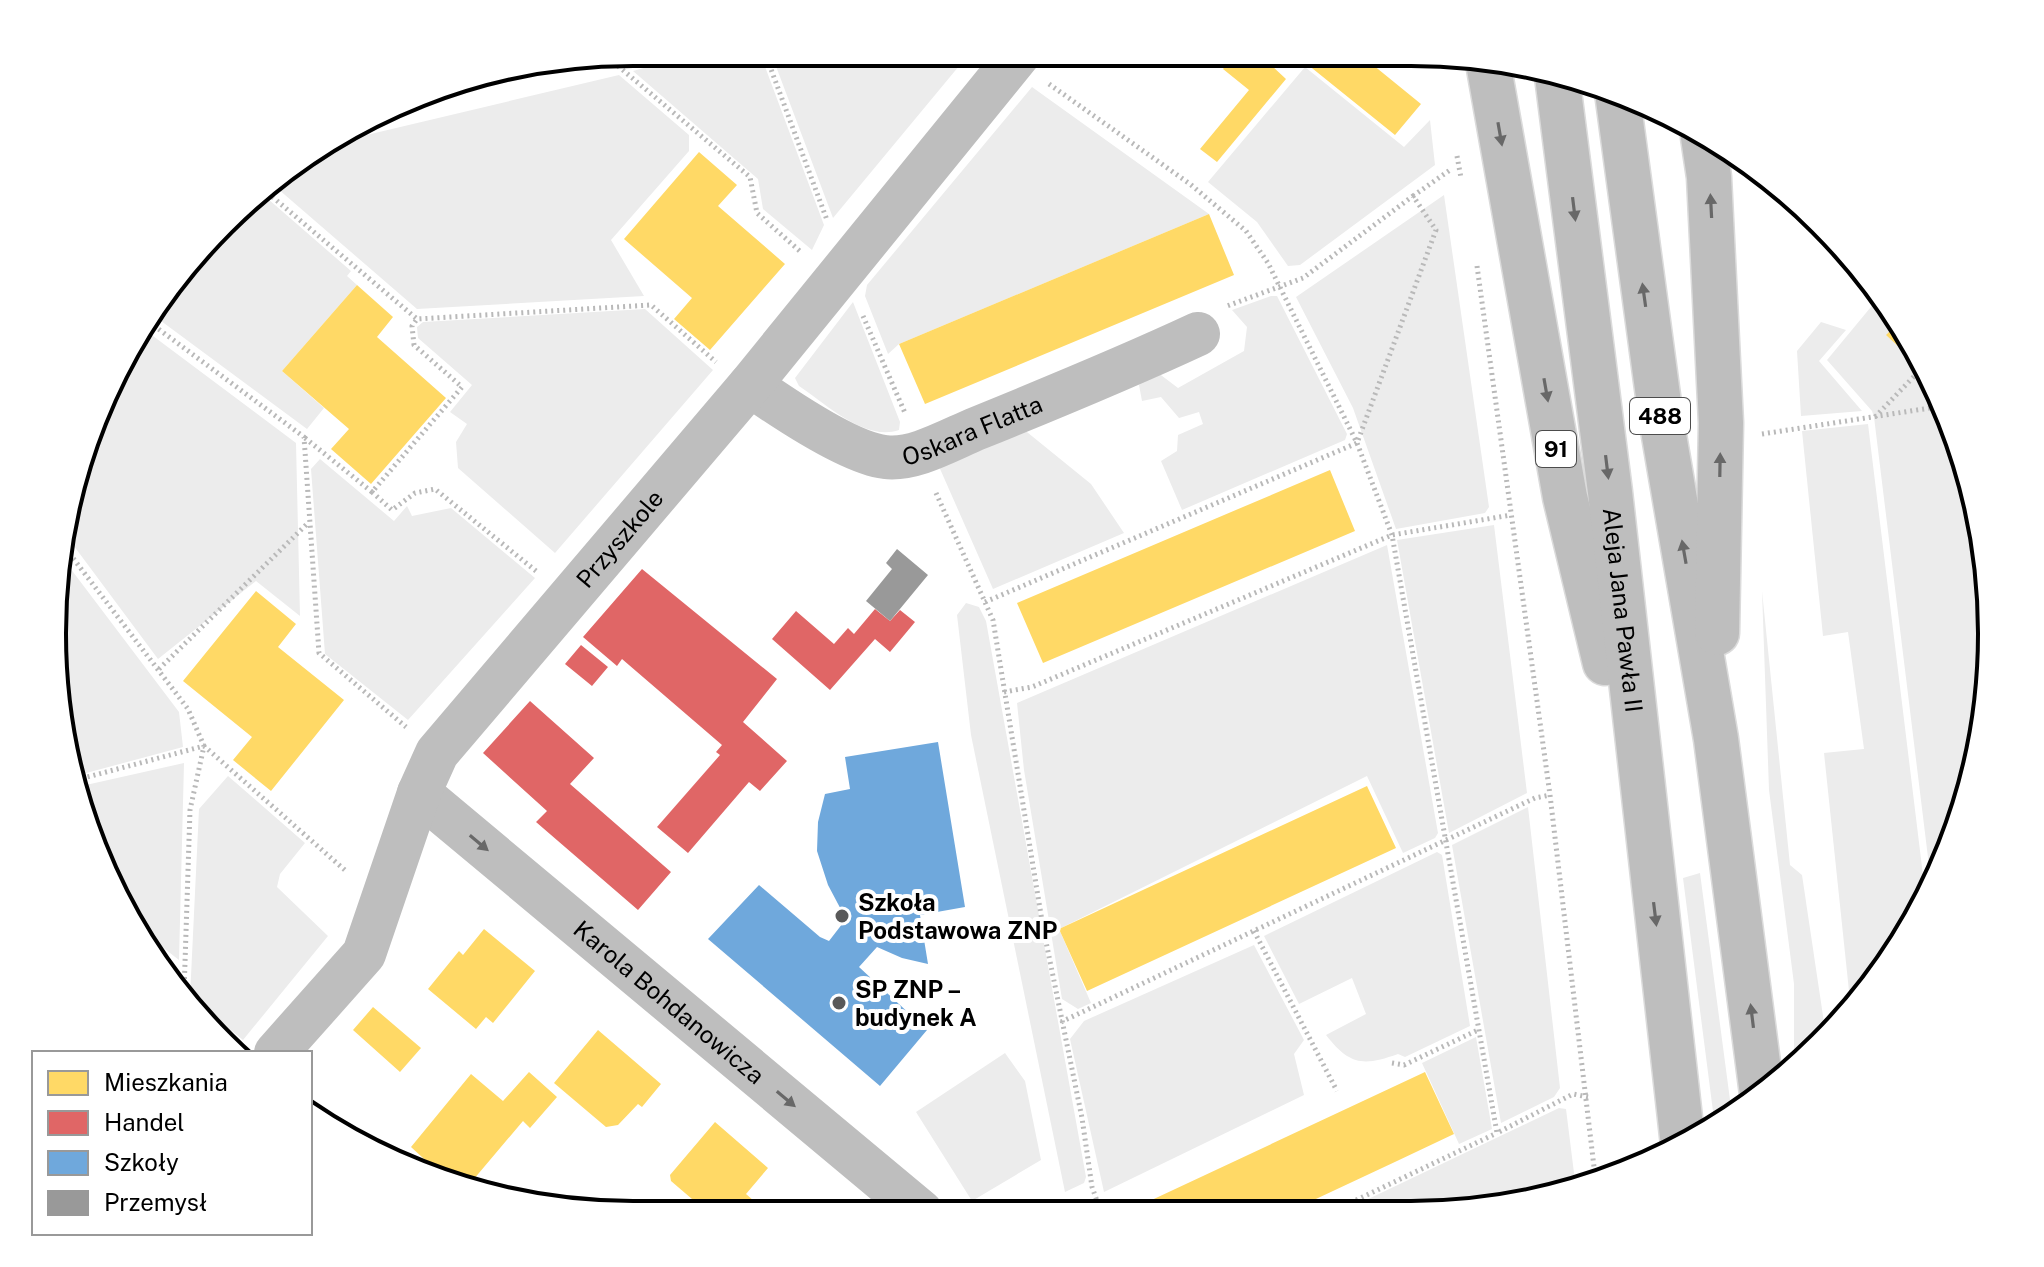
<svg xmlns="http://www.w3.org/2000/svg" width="2044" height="1267" font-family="'Public Sans',sans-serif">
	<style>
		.green { fill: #ececec }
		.homes { fill: #ffd966 }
		.shops { fill: #e06666 }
		.schools { fill: #6fa8dc }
		.industry { fill: #999 }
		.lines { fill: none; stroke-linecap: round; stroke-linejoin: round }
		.major-casing { stroke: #dbdbdb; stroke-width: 47 }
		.path { stroke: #b9b9b9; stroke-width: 5; stroke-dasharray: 2 4; stroke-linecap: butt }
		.minor { stroke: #bebebe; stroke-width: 44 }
		.major { stroke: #bebebe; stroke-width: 44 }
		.oneway { fill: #686868 }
		.poi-dot { fill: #595959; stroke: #fff; stroke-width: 3 }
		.labels { text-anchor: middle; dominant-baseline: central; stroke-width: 8; stroke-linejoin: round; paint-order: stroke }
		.shield { fill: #fff; stroke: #4c4c4c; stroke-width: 2 }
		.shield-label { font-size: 22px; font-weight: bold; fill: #000 }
		.street-label { font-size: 24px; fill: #000; stroke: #fff }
		.poi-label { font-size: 24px; font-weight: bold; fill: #000; stroke: #fff; text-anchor: start }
		.rim { fill: none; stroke: #000; stroke-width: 4 }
	</style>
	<rect width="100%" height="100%" fill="#fff"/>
	<path class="green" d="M701,52L760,53L824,225L812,250L763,209L758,179L633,71Z
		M771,53L969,54L833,218Z
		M1305,67L1404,147L1430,120L1435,165L1300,265L1288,266L1257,222L1208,182Z
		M619,75L689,135V151L611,240L644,296L417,309L270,182L280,172L337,142Z
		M1032,87L1209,214L899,344L888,354L865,296L867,285Z
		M260,192L351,271L347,276L357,285L282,371L324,408L307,429L153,315L172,280Z
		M1444,195L1489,507L1485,513L1396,529L1353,408L1296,297Z
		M1271,296H1277L1347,434L1345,440L1182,510L1161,461L1177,451L1178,435L1203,424L1199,412L1179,418L1161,397L1142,401L1139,385L1153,369L1178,388L1244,351L1247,327L1232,310Z
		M1880,296C1983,439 2012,610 1973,781C1964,818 1946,855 1932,890L1874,417L1872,411L1827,360Z
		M853,302L900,422L899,430C865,442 825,403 799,386L795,378Z
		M645,309L713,370L555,553L458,468L456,442L467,424L450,412L472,385L418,338L417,327L423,322Z
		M1821,322L1846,330L1819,361L1862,411L1801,416L1797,351Z
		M145,330L296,443L300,616L256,581L158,659L68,538L83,447Z
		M1868,424L1926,900L1872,987L1851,1010L1824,753L1864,749L1848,632L1823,636L1802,431Z
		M1022,428L1091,484L1124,533L993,589L937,462Z
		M320,459L394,521L407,506L412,516L451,508L535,578L408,720L325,654L311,469Z
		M1494,525L1527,793L1449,833L1397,540Z
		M1387,545L1438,833L1435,838L1403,853L1367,776L1059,929L1091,1003L1078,1009L1062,999L1024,770L1017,703Z
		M64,560L179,712L183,747L75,776L52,633Z
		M1762,591L1790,865L1802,875L1826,1036L1794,1071V984L1769,790Z
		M966,603L979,607L986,621L1086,1177L1084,1183L1065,1192L971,735L957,615Z
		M184,763L179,960L134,925L83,820L77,787Z
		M228,776L305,843L280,874L277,887L328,936L243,1040L190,997L199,809Z
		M1528,807L1560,1088L1554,1097L1501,1123L1452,845Z
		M1437,852L1442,855L1470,1026L1405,1057L1398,1054C1364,1066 1350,1066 1326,1035L1366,1014L1352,978L1299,1004L1264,936Z
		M1700,873L1732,1115L1715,1127L1683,878Z
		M1254,945L1304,1040L1294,1054L1304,1095L1104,1192L1070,1039L1084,1021Z
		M1476,1037L1492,1129L1459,1144L1422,1063Z
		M1005,1053L1025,1081L1041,1160L972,1201L916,1112Z
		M1559,1108L1566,1109L1576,1189L1468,1210L1466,1198L1432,1214L1339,1213Z"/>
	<path class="homes" d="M1234,55L1280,56L1272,66L1286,79L1217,162L1200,149L1249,90L1223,69Z
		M1297,56H1362L1421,104L1395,135Z
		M699,152L737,185L718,206L785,264L710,350L674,319L692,298L624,239Z
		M1209,214L1234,275L925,404L899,344Z
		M357,285L393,317L377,337L446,398L371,484L331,449L349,429L282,371Z
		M1899,322L1919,354L1913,360L1886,335Z
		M1330,470L1355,531L1043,663L1017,603Z
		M256,591L296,624L278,647L344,700L271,791L233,760L252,737L183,681Z
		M1367,786L1396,848L1087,991L1059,929Z
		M484,929L535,971L493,1023L486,1017L476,1029L428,989L459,951L463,955Z
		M373,1007L421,1048L400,1072L353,1030Z
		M598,1030L661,1084L642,1107L638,1104L618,1125L606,1127L554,1083Z
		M529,1072L557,1097L530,1128L523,1121L468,1186L447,1180L411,1147L471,1074L503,1101Z
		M1425,1072L1454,1134L1397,1161L1286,1213L1126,1212Z
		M715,1122L768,1168L746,1194L754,1201L746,1211H706L671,1181L670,1175Z"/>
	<path class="shops" d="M642,569L777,679L743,722L787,761L760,791L749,782L688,853L657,827L720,755L716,752L722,745L622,659L617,666L583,637Z
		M875,609L890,621L900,610L915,622L890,652L875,639L830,690L772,639L796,611L834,644L848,628L854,634Z
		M581,645L608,667L592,686L565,664Z
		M530,701L594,758L570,784L671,872L638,910L536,822L547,811L483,753Z"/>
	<path class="schools" d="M938,742L965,907L920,915L928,964L902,958L877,947L859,967L927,1030L880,1086L708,939L759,885L820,937L829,941L846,919L828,885L817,851L818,822L825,794L850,789L845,757Z"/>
	<path class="industry" d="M897,549L928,575L890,621L866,601L892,569L886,563Z"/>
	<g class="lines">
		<defs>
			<g id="major">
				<path d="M1487,57L1565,497L1605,663"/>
				<path id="s4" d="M1557,76L1610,492L1683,1145"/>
				<path d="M1617,92L1661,418L1716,739L1762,1094"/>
				<path d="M1703,137L1709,177L1721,423L1717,633"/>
			</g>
		</defs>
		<use href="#major" class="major-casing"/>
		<path class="path" d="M765,53L827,220
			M618,66L750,177L757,213L802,253
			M1049,84L1190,184L1246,231L1268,263L1357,443L1392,535L1497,1133L1573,1094L1588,1097
			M1457,156L1461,178
			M263,189L417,319L651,305L716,362
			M1413,196L1450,170
			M1477,266L1550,795L1596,1184
			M863,316L905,413
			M149,322L304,437L319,653L406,727
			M1875,417L1924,366
			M1762,434L1943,406
			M305,438L372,492L462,387L414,345L412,326L417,319
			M372,492L392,510L415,493L435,489L536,571
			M936,493L993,620L1043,927L1082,1118L1092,1187L1101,1212
			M66,549L188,709L204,746L190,810L184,993
			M985,602L1357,443L1436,230L1413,196L1303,278L1227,306
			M159,669L309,522
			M1004,692L1032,687L1392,535L1511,515
			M76,780L204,746L347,872
			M1254,931L1337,1091
			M208,1019L238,1042
			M1061,1022L1535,798L1550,795
			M1392,1063L1404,1065L1478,1030
			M1329,1213L1497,1133"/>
		<g class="minor">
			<path id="s1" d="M750,385C780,406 849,453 885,457C914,461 951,439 978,428C1052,398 1125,368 1198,334"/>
			<path id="s2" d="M419,793L921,1212"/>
			<path id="s3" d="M276,1053L364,954L419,793L437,753L750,385L1019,54"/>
		</g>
		<use href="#major" class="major"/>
	</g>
	<defs><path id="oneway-solid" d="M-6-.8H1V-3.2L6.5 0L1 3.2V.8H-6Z" transform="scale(2)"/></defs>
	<g class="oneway">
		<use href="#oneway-solid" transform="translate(1500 134) rotate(80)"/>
		<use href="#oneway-solid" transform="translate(1711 206) rotate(-93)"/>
		<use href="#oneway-solid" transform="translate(1574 209) rotate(83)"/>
		<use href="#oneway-solid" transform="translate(1644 295) rotate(-98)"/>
		<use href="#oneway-solid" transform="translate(1546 390) rotate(80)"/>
		<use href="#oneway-solid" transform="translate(1720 465) rotate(-89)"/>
		<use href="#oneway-solid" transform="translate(1607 467) rotate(83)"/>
		<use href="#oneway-solid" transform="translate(1684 552) rotate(-100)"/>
		<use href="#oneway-solid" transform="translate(479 843) rotate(40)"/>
		<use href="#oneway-solid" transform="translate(1655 914) rotate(83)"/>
		<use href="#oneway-solid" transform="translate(1752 1016) rotate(-97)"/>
		<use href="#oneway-solid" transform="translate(786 1099) rotate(40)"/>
	</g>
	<g class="poi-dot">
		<circle cx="842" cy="916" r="8"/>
		<circle cx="839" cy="1003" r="8"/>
	</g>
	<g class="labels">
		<g class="shield">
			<rect x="1630" y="398" width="60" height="36" rx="6"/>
			<rect x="1536" y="431" width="40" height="36" rx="6"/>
		</g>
		<g class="shield-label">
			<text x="1660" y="416">488</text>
			<text x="1556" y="449">91</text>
		</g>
		<g class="street-label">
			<text stroke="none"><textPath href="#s1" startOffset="246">Oskara Flatta</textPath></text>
			<text stroke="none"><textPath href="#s3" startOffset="628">Przyszkole</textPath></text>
			<text stroke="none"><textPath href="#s4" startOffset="538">Aleja Jana Pawła II</textPath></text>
			<text stroke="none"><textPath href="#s2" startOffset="326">Karola Bohdanowicza</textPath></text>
		</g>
		<g class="poi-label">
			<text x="858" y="902">Szkoła<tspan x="858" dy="28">Podstawowa ZNP</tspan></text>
			<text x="855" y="989">SP ZNP –<tspan x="855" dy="28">budynek A</tspan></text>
		</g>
	</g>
	<path d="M0 0H2044V1267H0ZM633 66H1411A567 567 0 0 1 1978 633V634A567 567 0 0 1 1411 1201H633A567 567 0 0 1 66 634V633A567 567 0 0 1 633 66Z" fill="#fff" fill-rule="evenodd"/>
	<path class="rim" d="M633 66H1411A567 567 0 0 1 1978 633V634A567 567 0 0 1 1411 1201H633A567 567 0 0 1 66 634V633A567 567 0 0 1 633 66Z"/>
	<rect x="32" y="1051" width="280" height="184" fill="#ffffff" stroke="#999999" stroke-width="2"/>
	<rect x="48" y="1071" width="40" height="24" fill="#ffd966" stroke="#999999" stroke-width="2"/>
	<text x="104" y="1091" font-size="24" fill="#000000">Mieszkania</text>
	<rect x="48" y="1111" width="40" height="24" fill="#e06666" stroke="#999999" stroke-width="2"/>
	<text x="104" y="1131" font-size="24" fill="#000000">Handel</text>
	<rect x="48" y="1151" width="40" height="24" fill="#6fa8dc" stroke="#999999" stroke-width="2"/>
	<text x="104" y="1171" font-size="24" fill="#000000">Szkoły</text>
	<rect x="48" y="1191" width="40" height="24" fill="#999999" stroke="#999999" stroke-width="2"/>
	<text x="104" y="1211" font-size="24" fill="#000000">Przemysł</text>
</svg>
